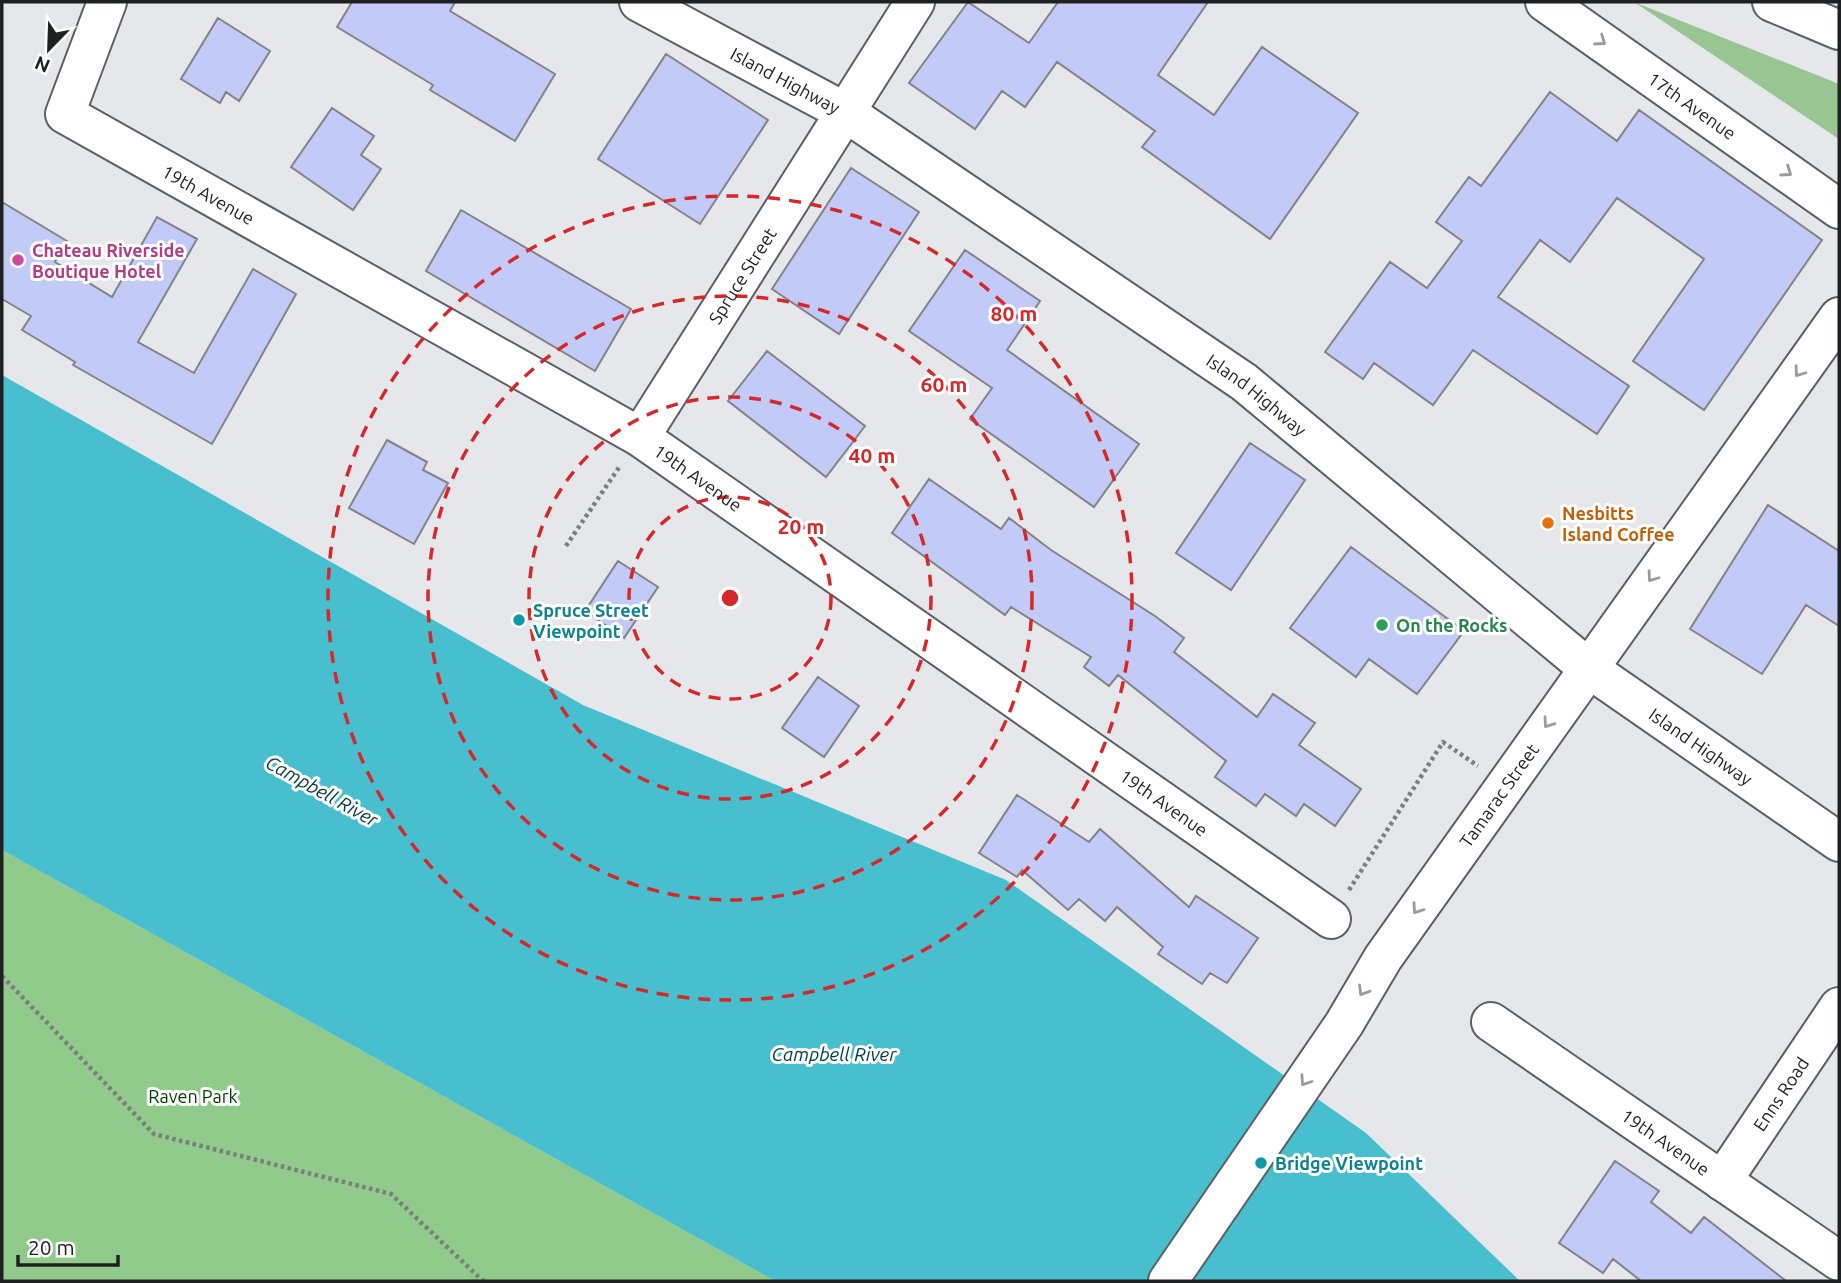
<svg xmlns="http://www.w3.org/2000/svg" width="1841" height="1283" font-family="Ubuntu,sans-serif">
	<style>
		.green { fill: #99c593 }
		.forest { fill: #91cb8b }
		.water { fill: #47bfcf }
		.building { fill: #c2cbf8; stroke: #838387; stroke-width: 2 }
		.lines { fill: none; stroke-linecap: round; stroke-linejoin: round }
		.minor-casing { stroke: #5e5f62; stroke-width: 42 }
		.major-casing { stroke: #5e5f62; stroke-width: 42 }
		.path { stroke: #7c7d7f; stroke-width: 4.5; stroke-dasharray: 3.5 3.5; stroke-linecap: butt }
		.minor { stroke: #fff; stroke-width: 38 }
		.major { stroke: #fff; stroke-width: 38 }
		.oneway { stroke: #9a9b9b }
		.ring { fill: none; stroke: #d62828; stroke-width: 3.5; stroke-dasharray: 12 9 }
		.hotel-dot { fill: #d1479c; stroke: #fff; stroke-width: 2.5 }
		.food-dot { fill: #e8710a; stroke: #fff; stroke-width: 2.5 }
		.culture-dot { fill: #0f9aa8; stroke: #fff; stroke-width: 2.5 }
		.leisure-dot { fill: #2e9e5b; stroke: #fff; stroke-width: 2.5 }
		.labels { text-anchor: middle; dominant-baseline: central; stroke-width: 6; stroke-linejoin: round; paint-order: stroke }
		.street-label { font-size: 18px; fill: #1f2021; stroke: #fff }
		.hotel-label { font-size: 18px; font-weight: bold; fill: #b23c85; stroke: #fff; text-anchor: start }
		.food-label { font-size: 18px; font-weight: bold; fill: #c56008; stroke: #fff; text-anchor: start }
		.culture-label { font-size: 18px; font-weight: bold; fill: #0d838f; stroke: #fff; text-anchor: start }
		.leisure-label { font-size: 18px; font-weight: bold; fill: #27864d; stroke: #fff; text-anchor: start }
		.park-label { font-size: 18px; fill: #003d00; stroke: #fff }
		.water-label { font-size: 19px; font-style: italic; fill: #033d43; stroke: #fff }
		.centre { fill: #d62828; stroke: #fff; stroke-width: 3.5 }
		.ring-label { font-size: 21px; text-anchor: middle; font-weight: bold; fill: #d62828; stroke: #fff; stroke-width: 6; stroke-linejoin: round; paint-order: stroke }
	</style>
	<rect width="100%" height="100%" fill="#e6e7ea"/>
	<path class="green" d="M1634,2L1839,84V139Z"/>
	<path class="forest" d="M2,850L775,1281H2Z"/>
	<path class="water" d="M2,375L583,705L1006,880L1366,1133L1520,1281H775L2,850Z"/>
	<path class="building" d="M352,2H455L450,11L555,74L515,141L430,90L433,85L337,27Z
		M968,2L1029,43L1058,2H1208L1158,75L1214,115L1262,47L1358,113L1270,239L1142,147L1155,131L1057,62L1025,107L1002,91L975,129L909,83Z
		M218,18L270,51L239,101L226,92L220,103L181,79Z
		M666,54L768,120L700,224L598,159Z
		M1550,92L1617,141L1639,110L1822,240L1704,410L1633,361L1704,259L1617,198L1570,262L1540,240L1498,297L1629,386L1597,434L1473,350L1433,405L1374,363L1363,379L1325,352L1390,262L1427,288L1462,241L1436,222L1469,177L1481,186Z
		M332,108L374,136L361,155L381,169L353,210L291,167Z
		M851,168L919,212L839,334L772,289Z
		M2,202L67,241L55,262L112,297L157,217L197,239L138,342L194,373L253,269L296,294L212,444L73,365L75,362L22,330L31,316L2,299Z
		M461,210L631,309L595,371L426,271Z
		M965,250L1040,301L1007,350L1139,444L1094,507L970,419L992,388L909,331Z
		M767,351L865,426L826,477L728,401Z
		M387,440L427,462L423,470L448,483L414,544L349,508Z
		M1250,443L1305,480L1231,590L1176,553Z
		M929,479L1001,529L1009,518L1051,550L1155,616L1184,638L1174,652L1257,717L1273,694L1315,723L1299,745L1361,789L1335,826L1304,804L1296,816L1265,794L1256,806L1215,777L1226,761L1118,675L1109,686L1084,667L1091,657L1011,607L1005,615L892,533Z
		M1768,505L1839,551V626L1806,605L1762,674L1690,629Z
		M1351,547L1464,631L1417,694L1369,659L1356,677L1290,628Z
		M618,561L658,587L624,638L585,611Z
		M818,677L859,706L824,757L782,728Z
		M1017,795L1089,842L1100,829L1189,907L1196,896L1258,938L1227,983L1210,973L1202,984L1158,954L1163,947L1117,907L1105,921L1079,899L1068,910L1022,870L1017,877L979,853Z
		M1615,1161L1659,1191L1651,1202L1691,1233L1704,1217L1786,1281H1641L1613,1259L1603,1273L1559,1243Z"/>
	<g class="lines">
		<defs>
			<g id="minor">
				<path id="s1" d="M107,2L65,114L640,437L1331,919"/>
				<path id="s2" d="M1545,2L1839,209"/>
				<path d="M1772,2L1839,30"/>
				<path id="s3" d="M640,437L915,2"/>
				<path id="s4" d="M1491,1022L1839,1261"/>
				<path id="s5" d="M1722,1181L1839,1007"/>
			</g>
			<g id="major">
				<path id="s6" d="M639,2L845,112L1244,382L1588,668L1839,842"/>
				<path id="s7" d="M1168,1281L1344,1024L1383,958L1839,317"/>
			</g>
		</defs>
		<use href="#minor" class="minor-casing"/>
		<use href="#major" class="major-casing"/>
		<path class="path" d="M566,546L620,466
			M1349,890L1443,742L1478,766
			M2,976L154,1134L391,1194L483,1281"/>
		<use href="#minor" class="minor"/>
		<use href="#major" class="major"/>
	</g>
	<defs><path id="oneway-chevron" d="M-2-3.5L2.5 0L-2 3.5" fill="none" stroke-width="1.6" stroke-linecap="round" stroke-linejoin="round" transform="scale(1.75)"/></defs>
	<g class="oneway">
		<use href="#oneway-chevron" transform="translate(1601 41) rotate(35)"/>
		<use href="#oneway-chevron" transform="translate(1787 172) rotate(35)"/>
		<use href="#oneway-chevron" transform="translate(1799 372) rotate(126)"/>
		<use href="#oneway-chevron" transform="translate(1652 577) rotate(126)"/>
		<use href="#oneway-chevron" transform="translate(1548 723) rotate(125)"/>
		<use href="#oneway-chevron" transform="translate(1417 909) rotate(125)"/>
		<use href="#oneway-chevron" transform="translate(1363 991) rotate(121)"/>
		<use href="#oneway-chevron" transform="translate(1305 1081) rotate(124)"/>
	</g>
	<g class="ring">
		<circle cx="730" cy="598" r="101"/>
		<circle cx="730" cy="598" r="201"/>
		<circle cx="730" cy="598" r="302"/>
		<circle cx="730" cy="598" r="402"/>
	</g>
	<circle class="hotel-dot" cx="18" cy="260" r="7"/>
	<circle class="food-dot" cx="1548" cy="523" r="7"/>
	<g class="culture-dot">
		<circle cx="519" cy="620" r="7"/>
		<circle cx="1261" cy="1163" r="7"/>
	</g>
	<circle class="leisure-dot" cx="1382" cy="625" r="7"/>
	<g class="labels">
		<g class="street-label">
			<text stroke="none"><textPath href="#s6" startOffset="166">Island Highway</textPath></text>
			<text stroke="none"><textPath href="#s2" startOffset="180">17th Avenue</textPath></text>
			<text stroke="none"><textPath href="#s1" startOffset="284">19th Avenue</textPath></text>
			<text stroke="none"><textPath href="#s3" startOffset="191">Spruce Street</textPath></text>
			<text stroke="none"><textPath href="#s6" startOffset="733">Island Highway</textPath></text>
			<text stroke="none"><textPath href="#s1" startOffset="850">19th Avenue</textPath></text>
			<text stroke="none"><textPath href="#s6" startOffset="1300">Island Highway</textPath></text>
			<text stroke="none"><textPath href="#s7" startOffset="588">Tamarac Street</textPath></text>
			<text stroke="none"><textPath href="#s1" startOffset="1418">19th Avenue</textPath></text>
			<text stroke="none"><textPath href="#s5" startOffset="105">Enns Road</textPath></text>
			<text stroke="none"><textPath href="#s4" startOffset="212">19th Avenue</textPath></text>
		</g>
		<g class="hotel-label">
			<text x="32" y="250">Chateau Riverside<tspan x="32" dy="21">Boutique Hotel</tspan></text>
		</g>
		<g class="food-label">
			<text x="1562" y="513">Nesbitts<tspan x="1562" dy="21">Island Coffee</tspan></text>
		</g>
		<g class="culture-label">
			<text x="533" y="610">Spruce Street<tspan x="533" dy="21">Viewpoint</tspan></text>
			<text x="1275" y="1163">Bridge Viewpoint</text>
		</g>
		<g class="leisure-label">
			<text x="1396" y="625">On the Rocks</text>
		</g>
		<g class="park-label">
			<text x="193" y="1096">Raven Park</text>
		</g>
		<g class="water-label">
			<text transform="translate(322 791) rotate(29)">Campbell River</text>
			<text x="834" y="1054">Campbell River</text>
		</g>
	</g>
	<circle cx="730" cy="598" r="10" class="centre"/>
	<g class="ring-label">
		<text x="1014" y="321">80 m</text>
		<text x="944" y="392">60 m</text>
		<text x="872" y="463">40 m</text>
		<text x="801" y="534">20 m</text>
	</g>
	<rect width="1841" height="1283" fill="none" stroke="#1f2021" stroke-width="7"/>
	<g transform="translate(49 49) rotate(203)" stroke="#ffffff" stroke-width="5" paint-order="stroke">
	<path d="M0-5L12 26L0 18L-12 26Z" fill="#1f2021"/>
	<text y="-10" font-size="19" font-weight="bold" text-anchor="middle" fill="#1f2021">N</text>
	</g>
	<path d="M18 1255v10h100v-10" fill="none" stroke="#1f2021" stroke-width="3.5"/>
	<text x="28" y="1255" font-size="21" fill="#1f2021" stroke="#ffffff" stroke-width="5" paint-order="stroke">20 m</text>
</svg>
